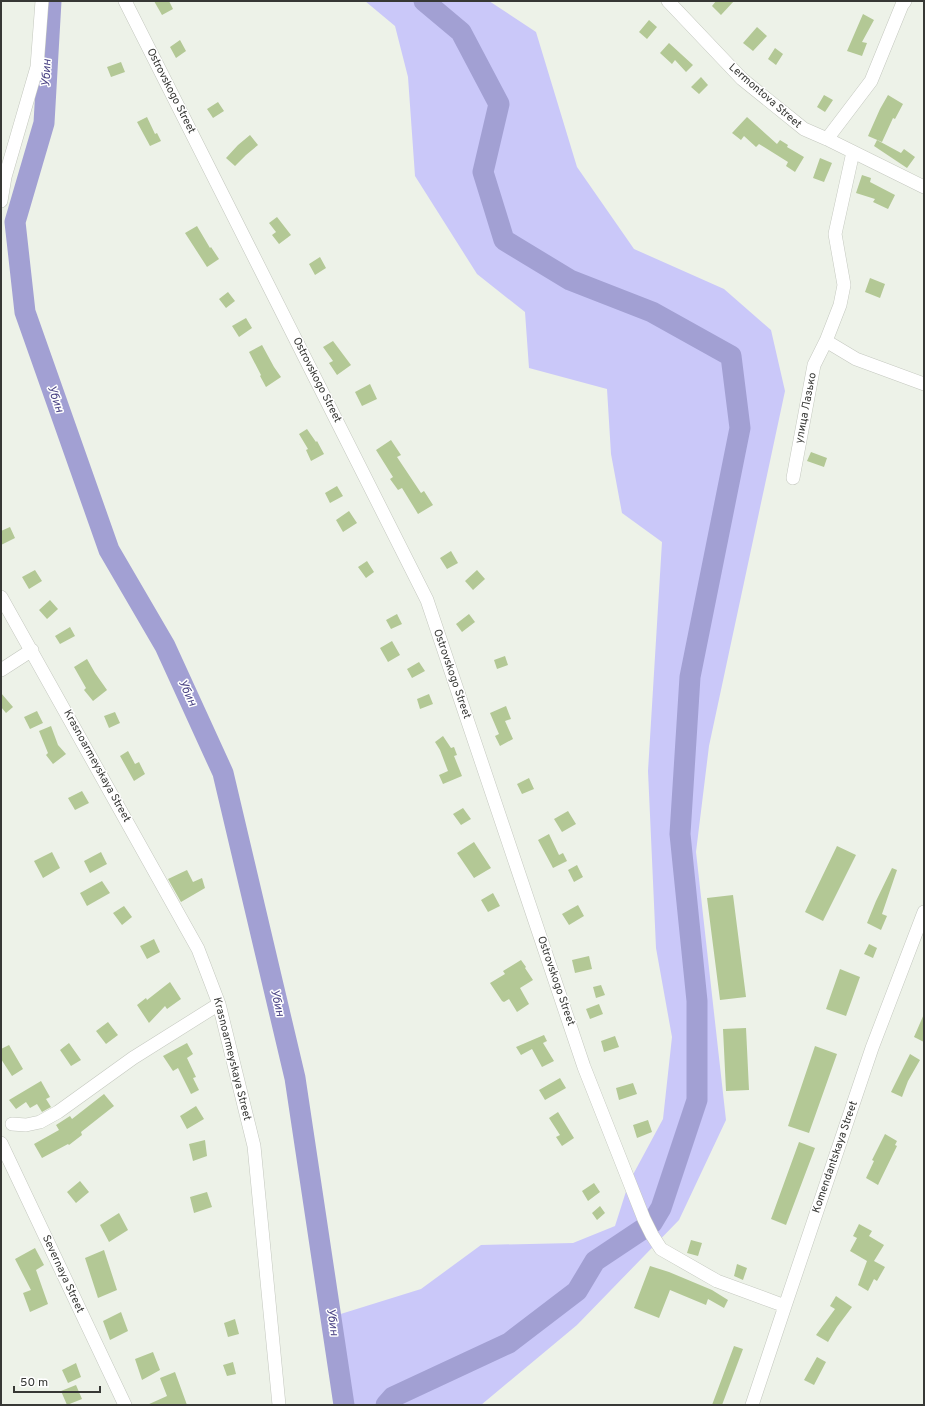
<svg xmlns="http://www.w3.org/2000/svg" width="925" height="1406" font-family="Overpass,sans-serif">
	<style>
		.green { fill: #cac8f9 }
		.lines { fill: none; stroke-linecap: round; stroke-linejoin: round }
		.river { stroke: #a2a0d3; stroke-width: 21 }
		.building { fill: #b3c895 }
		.street-casing { stroke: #c4c8bf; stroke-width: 14 }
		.street { stroke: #fff; stroke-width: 13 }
		.labels { text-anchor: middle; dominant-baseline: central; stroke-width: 3; stroke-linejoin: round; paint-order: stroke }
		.street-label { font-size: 11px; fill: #373835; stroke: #fff }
		.water-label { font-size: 12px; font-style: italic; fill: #4d4686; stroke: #fff }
	</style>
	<rect width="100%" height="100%" fill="#edf2e8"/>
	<path class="green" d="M365,1H489L536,32L577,167L634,249L724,289L771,330L785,391L709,746L696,852L726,1120L679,1220L577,1325L481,1405H345L331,1317L421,1289L481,1245L573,1243L615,1226L629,1182L663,1119L672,1037L656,948L648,771L662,542L622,513L611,454L607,389L529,368L525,312L477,274L415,176L408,77L395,26Z"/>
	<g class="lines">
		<path class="river" d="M51,1L44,123L15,222L25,312L109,550L165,646L223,773L295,1078L344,1405
			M386,1405L393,1397L509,1343L577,1291L595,1261L652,1223L661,1208L697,1100V1001L680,834L690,677L740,428L731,356L652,312L570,280L504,240L483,172L499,104L461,32L424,1"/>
	</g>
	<path class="building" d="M154,1H169L173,9L162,15Z
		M716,1H734L721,15L712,6Z
		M863,14L874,20L862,42L867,43L862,56L847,51Z
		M649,20L657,27L647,39L639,32Z
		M757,27L767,36L753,51L743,43Z
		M180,40L186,51L176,58L170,47Z
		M669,43L693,65L686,72L675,60L672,64L660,53Z
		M775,48L783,54L776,65L768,59Z
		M121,62L125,72L111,77L107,67Z
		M701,77L708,85L699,94L691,87Z
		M824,95L833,100L825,112L817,107Z
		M888,95L903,104L895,119L893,118L882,142L868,136L880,109Z
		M218,102L224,111L213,118L207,109Z
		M147,117L155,134L157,133L161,141L150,146L137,122Z
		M747,117L777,144L780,140L788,145L787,147L804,157L795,172L786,166L788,162L759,144L756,147L744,136L741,140L732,133Z
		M250,135L258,145L246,155L235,166L226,158L238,145Z
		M877,140L901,153L904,149L915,157L907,168L874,146Z
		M820,158L832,163L824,182L813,178Z
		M862,175L871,178L870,182L895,195L888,209L873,202L875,199L856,193Z
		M277,217L291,235L279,244L272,235L276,232L269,223Z
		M197,226L210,248L211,247L219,259L207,267L185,233Z
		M320,257L326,268L315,275L309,264Z
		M870,278L885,284L880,298L865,292Z
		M228,292L235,301L226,308L219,299Z
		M246,318L252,328L239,337L232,326Z
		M333,341L351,365L337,375L329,363L333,361L323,347Z
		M262,345L274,367L281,377L266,387L260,376L261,375L249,352Z
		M370,384L377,399L362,406L355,392Z
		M307,429L316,442L317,441L324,454L311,461L306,450L308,449L299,434Z
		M391,440L401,455L397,457L421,493L424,491L433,505L418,514L402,488L398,490L390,479L393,477L376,450Z
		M811,452L827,458L824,467L807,461Z
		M337,486L343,496L330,503L325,493Z
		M349,511L357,523L343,532L336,520Z
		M10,527L15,538L1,545V531Z
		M451,551L458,563L447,569L440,558Z
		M367,561L374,572L366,578L358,567Z
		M35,570L42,581L29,589L22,577Z
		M477,570L485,579L473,590L465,581Z
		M50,600L58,609L47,619L39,610Z
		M397,614L402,624L391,629L386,620Z
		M469,614L475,622L462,632L456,624Z
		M70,627L75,636L60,644L55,636Z
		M392,641L400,655L388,662L380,648Z
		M505,656L508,665L497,669L494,660Z
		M87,659L95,673L107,690L93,701L84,690L86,688L74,667Z
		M419,662L425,671L412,678L407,669Z
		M1,693L13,707L6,713L1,707Z
		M429,694L433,704L420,709L417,699Z
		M506,706L511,719L505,721L513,739L500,746L495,736L499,734L490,713Z
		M37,711L43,723L30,729L24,717Z
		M115,712L120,723L109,728L104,716Z
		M51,726L58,745L66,754L53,764L46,755L48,753L39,731Z
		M443,736L451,748L454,747L457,755L454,756L462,776L443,784L439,775L448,771L440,750L435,742Z
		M128,751L135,764L139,762L145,774L134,781L120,756Z
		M529,778L534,789L522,794L517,784Z
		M82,791L89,803L75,810L68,798Z
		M463,808L471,819L461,825L453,814Z
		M568,811L576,824L562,832L554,819Z
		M549,834L559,855L563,853L567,861L553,868L538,840Z
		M474,842L491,868L474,878L457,853Z
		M837,846L856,855L823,921L805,912Z
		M52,852L60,868L43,878L34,861Z
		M101,852L107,864L90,873L84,861Z
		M577,865L583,877L574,882L568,870Z
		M892,868L897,870L882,914L887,916L881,930L867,923L876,901Z
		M187,870L193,882L202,878L205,888L181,902L168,879Z
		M102,881L110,893L87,906L80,893Z
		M493,893L500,906L488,912L481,900Z
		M733,895L746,997L720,1000L707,898Z
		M578,905L584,916L569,925L562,914Z
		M124,906L132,917L122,925L113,913Z
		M154,939L160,952L147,959L140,946Z
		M869,944L877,948L873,958L864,954Z
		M589,956L592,969L575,973L572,960Z
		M521,960L526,967L525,968L533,980L520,988L529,1004L517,1012L509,999L504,1002L502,1001L490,983L505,974L503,971Z
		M840,969L860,977L846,1016L826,1009Z
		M170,982L181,999L167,1009L165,1006L149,1023L137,1005L146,998L147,1000Z
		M601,985L605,995L596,998L593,987Z
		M599,1004L603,1014L590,1019L586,1009Z
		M924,1014V1042L914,1037Z
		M108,1022L118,1035L106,1044L96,1031Z
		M746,1028L749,1090L726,1091L723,1029Z
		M544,1035L547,1041L543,1043L554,1061L542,1067L532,1049L521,1055L516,1047Z
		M615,1036L619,1047L604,1052L601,1041Z
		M69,1043L81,1060L71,1066L60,1050Z
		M187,1043L193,1054L187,1058L196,1077L193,1078L199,1090L191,1094L178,1068L173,1071L163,1056Z
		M9,1045L23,1069L12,1076L1,1059V1049Z
		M815,1046L837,1054L809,1133L788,1126Z
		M910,1054L920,1060L908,1081L902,1097L891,1092Z
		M560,1078L566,1088L545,1100L539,1090Z
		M41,1081L50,1097L46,1099L51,1107L42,1112L37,1104L30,1108L26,1102L16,1109L9,1100Z
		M633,1083L637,1094L619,1100L616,1088Z
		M104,1094L114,1106L81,1132L82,1135L69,1145L68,1144L42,1158L34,1144L59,1130L56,1125L70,1116L72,1119Z
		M196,1106L204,1119L187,1129L180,1116Z
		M558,1112L574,1138L562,1146L556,1137L560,1135L549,1118Z
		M648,1120L652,1132L637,1138L633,1125Z
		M885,1134L897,1141L895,1145L897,1146L878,1185L866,1178L874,1161L872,1160Z
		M205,1140L207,1156L193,1161L189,1144Z
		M799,1142L815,1148L786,1225L771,1219Z
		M80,1181L89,1192L76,1203L67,1192Z
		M594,1183L600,1192L588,1201L582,1191Z
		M207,1192L212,1207L194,1213L190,1197Z
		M600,1206L605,1213L597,1220L592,1213Z
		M119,1213L128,1230L109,1242L100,1225Z
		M859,1224L872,1231L869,1236L884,1245L874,1261L885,1267L877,1281L874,1279L868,1291L858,1285L867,1261L850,1251L857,1238L853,1236Z
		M691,1240L702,1243L698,1256L687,1253Z
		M35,1248L44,1265L36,1270L48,1304L30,1312L23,1293L31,1290L15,1259Z
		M104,1250L117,1290L98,1298L85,1258Z
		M737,1264L747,1268L743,1280L734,1276Z
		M650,1266L669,1272L712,1290L728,1300L724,1308L708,1299L706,1305L670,1290L659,1318L634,1308Z
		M836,1296L852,1307L837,1327L828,1342L816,1335L835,1309L830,1306Z
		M121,1312L128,1331L110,1340L103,1321Z
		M235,1319L239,1334L228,1337L224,1323Z
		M734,1346L743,1349L722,1405H712Z
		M153,1352L160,1370L142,1380L135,1359Z
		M817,1357L826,1362L814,1385L804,1380Z
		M233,1362L236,1374L227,1376L223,1365Z
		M76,1363L81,1377L68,1383L62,1370Z
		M175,1372L187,1405H147L167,1396L160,1378Z
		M76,1385L82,1399L67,1405L61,1391Z"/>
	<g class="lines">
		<defs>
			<path id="street" d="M125,1L427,600L584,1067L644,1219L652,1235L661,1249L717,1281L785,1306
				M668,1L742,79L804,129L827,139L924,187
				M827,139L871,81L902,5L905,1
				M1,201L5,177L37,67L42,1
				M826,341L856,359L924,384
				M793,478L814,365L826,341L840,305L844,285L835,234L853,152
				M1,597L198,949L219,1004L254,1146L279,1405
				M1,670L32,650
				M12,1124L26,1125L40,1122L58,1112L133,1058L219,1004
				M1,1143L125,1405
				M752,1405L785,1306L872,1048L924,912"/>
		</defs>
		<use href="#street" class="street-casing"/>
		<use href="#street" class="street"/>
	</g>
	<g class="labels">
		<g class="street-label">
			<text transform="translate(171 91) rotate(63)">Ostrovskogo Street</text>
			<text transform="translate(765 96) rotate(41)">Lermontova Street</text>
			<text transform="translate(317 380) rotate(63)">Ostrovskogo Street</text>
			<text transform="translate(806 408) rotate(-79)">улица Лазько</text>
			<text transform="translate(452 674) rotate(71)">Ostrovskogo Street</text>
			<text transform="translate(97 766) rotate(61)">Krasnoarmeyskaya Street</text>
			<text transform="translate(556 981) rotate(71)">Ostrovskogo Street</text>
			<text transform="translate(232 1059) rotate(76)">Krasnoarmeyskaya Street</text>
			<text transform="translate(835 1157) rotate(-71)">Komendantskaya Street</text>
			<text transform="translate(63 1274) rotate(65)">Severnaya Street</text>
		</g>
		<g class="water-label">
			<text transform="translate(47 73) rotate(-87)">Убин</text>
			<text transform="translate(55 399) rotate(71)">Убин</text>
			<text transform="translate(187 693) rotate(65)">Убин</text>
			<text transform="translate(277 1003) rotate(77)">Убин</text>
			<text transform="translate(332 1322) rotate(81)">Убин</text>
		</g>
	</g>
	<rect width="925" height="1406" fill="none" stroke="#373835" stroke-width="4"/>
	<path d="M14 1386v6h86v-6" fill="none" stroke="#373835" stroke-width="2"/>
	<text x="20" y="1386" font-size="12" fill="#373835" stroke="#ffffff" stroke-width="3" paint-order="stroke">50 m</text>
</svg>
